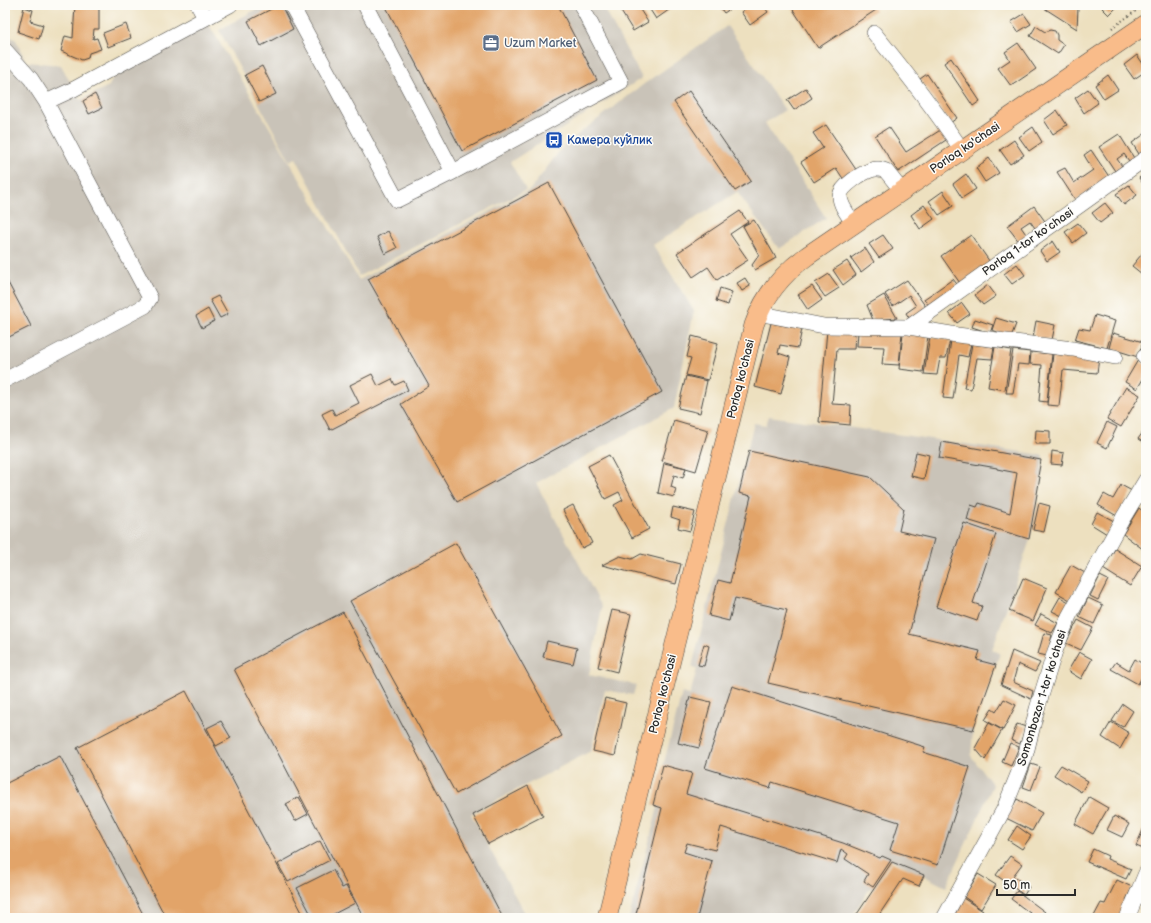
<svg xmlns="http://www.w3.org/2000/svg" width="1151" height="923" font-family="'Balsamiq Sans',sans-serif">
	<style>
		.industrial { fill: #c9c3b8 }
		.building { fill: #e2a469 }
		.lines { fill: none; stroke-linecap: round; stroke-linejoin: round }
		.minor-casing { stroke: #484641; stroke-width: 16 }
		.major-casing { stroke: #484641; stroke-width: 20 }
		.path { stroke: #484641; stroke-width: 2; stroke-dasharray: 1 3; stroke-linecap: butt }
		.minor { stroke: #fff; stroke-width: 15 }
		.major { stroke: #f9bc8a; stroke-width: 19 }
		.labels { text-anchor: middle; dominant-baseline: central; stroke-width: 3; stroke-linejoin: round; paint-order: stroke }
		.service-label { font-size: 12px; fill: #4e5e75; stroke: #fdfcf7; text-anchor: start }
		.transit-label { font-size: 12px; fill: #164399; stroke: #fdfcf7; text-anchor: start }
		.street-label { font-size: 12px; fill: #2b2b2b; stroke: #fdfcf7 }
	</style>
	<rect width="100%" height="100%" fill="#fdfcf7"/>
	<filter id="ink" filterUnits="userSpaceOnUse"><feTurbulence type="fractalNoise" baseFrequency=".025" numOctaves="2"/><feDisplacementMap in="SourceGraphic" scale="8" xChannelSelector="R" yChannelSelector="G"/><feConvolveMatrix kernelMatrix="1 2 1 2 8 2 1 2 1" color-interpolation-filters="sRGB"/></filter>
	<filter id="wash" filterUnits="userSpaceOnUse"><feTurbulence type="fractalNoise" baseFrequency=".012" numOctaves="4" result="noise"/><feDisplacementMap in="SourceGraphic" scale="16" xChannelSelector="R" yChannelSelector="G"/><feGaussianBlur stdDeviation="0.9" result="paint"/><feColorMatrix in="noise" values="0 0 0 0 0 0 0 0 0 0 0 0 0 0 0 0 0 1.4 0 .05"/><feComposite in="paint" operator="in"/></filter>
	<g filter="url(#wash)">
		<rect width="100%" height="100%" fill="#ede0bf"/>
		<path class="industrial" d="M264,5H602L642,78L510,162L526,190L359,276L296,158L290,161L219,30Z
			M208,23L359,280L530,190L564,145L644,84L727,26L785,110L765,123L826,218L779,249L737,192L653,245L694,311L674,408L536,483L602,607L589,675L636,685L633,695L605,690L591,751L471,814L527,918H5V34L16,40L26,62L61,65L80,100L109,86L115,73Z
			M769,416L1043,455L1042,477L1030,540L992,650L1000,653L973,730L971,756L993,785L946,887L892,860L873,889L870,888L851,918H629L658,807L653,805L682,693L690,695L697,669L692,667L754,423L766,425Z"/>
		<g id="blocks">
			<path class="building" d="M75,5L99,6V29H94L93,39L97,38L101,49L89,53L88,58L82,60L61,51L65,36L73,38Z
				M279,5H281L293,29L261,46L248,21Z
				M385,5H558L597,80L462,151Z
				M617,5H637L648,22L633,31Z
				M647,5H671L673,7L656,19Z
				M718,5H736L724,13Z
				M750,5H763L768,12L750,25L741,12Z
				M790,5H872L876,10L818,48Z
				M1044,5H1074L1078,8L1077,29L1044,8Z
				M1106,5H1119L1109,15L1102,8Z
				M24,7L33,10L30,21L43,25L39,39L18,32Z
				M1024,14L1031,24L1018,32L1011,22Z
				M126,24L131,38L108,47L103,33Z
				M1036,26L1045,32L1050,30L1055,31L1057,35V40L1064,45L1058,54L1030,36Z
				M1018,43L1036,69L1011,86L998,68L1010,60L1005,52Z
				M1137,55L1146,68V71L1134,79L1124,65Z
				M951,58L980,101L973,106L944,63Z
				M262,66L276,94L259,102L245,75Z
				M927,74L957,118L950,123L920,79Z
				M1108,75L1118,90L1104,99L1095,85Z
				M806,88L812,98L794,110L787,100Z
				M1088,89L1098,103L1084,113L1075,98Z
				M689,91L751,181L735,191L674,102Z
				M95,94L102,108L89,114L83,101Z
				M1057,110L1067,125L1053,134L1044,120Z
				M826,125L859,174L846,183L836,168L814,182L801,162L823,148L813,133Z
				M889,127L906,152L942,129L949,138L898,172L875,136Z
				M1033,127L1042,142L1029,151L1019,137Z
				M1146,133V149L1139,154L1132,143Z
				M1119,134L1134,158L1129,161L1124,154L1117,159L1122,166L1115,171L1099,147Z
				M1014,140L1024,155L1010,164L1000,150Z
				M1091,150L1110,178L1076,201L1057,172L1065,168L1074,183L1093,170L1084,155Z
				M989,158L999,173L985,182L976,168Z
				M1146,172V188L1139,178Z
				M966,174L976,189L962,198L953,184Z
				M549,183L662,392L457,502L401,404L429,386L368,279Z
				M1129,185L1137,195L1124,205L1116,194Z
				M943,191L953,206L939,215L929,201Z
				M1105,203L1113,213L1100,223L1092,213Z
				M924,205L934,219L920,229L911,215Z
				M1034,206L1047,224L1037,231L1030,221L1021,227L1028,237L1020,243L1007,226Z
				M740,211L748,222L730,234L748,260L717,280L708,267L693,277L677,253Z
				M754,220L776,258L755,270L752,265L759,255L743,226Z
				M1078,223L1086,233L1073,243L1065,232Z
				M388,231L397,248L385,254L377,237Z
				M883,235L893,249L879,258L869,244Z
				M971,235L992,265L962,286L941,256Z
				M1053,241L1060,252L1047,261L1040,251Z
				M865,248L874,262L861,272L851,258Z
				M1146,249V269L1142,274L1132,266Z
				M847,261L856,275L843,285L833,270Z
				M1017,264L1025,275L1012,284L1004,274Z
				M829,274L839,288L825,297L815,283Z
				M5,277L31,326L5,339Z
				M745,278L750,286L742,291L737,283Z
				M953,279L960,288L931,309L924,299Z
				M907,280L928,310L911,321L906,313L916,306L909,295L893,306L885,294Z
				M988,285L996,296L983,305L975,295Z
				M812,286L822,300L808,310L798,295Z
				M720,288L732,292L728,305L716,301Z
				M884,295L897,318L873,320L867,305Z
				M218,296L228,314L220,318L210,300Z
				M962,303L970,314L957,323L949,313Z
				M208,309L214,321L202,328L196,316Z
				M1095,315L1115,321L1107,348L1075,340L1079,328L1090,330Z
				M996,318L1016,324L1011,337L992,330Z
				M975,319L993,325L990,333L972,327Z
				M1036,321L1055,325L1052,340L1033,337Z
				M771,323L802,329L798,348L780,345L778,353L790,357L781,394L755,387Z
				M827,330L855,332L854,349H837L832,404L851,405L850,425L819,422Z
				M858,332L902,333L899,365L882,364L884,347L857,346Z
				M903,333L928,336L923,372L899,369Z
				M1113,333L1143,342L1138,357L1109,348Z
				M692,336L718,343L708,380L686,375L691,358L687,357Z
				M930,336L950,340L946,358H940L937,375L924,374Z
				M951,340L971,343L968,357L959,355L953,399L943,398Z
				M972,344L994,347L992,359L977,358L971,389L964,388Z
				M995,347L1011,350L1005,390L988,387Z
				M1013,350L1030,352L1029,365L1018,364L1013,393H1006Z
				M1031,352L1052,354L1047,402L1039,401L1042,365L1030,364Z
				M1053,354L1099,358L1097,373L1063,370L1059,406L1047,405Z
				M1138,360L1146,365V374L1137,389L1125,382Z
				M372,374L378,386L392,379L395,385L404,381L408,390L330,430L322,414L332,409L335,415L359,403L350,385Z
				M686,376L707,381L700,413L678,408Z
				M1126,387L1140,395L1121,427L1107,419Z
				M674,420L708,430L696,471L662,461Z
				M1107,422L1117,427L1107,448L1097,443Z
				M1146,428V444L1138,439Z
				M1036,430L1050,431V444H1035Z
				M942,442L1041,460L1038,476L1040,477L1029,539L967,520L971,505L977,507L979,503L1010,513L1017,473L997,469V468L939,458Z
				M749,451L870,477L904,509L899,531L934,539L909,634L980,651L977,660L996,665L973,730L768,683L787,610L735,598L729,621L709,616L718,580L730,583L751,496L739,493Z
				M1052,451L1064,453L1062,465L1051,464Z
				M916,452L929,455L924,479L911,476Z
				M609,455L649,529L632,538L614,505L623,500L619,492L605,499L588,466Z
				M664,463L686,468L683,478L674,475L671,487L676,489L674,497L658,493Z
				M1121,485L1132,491L1117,516L1098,505L1104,494L1113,499Z
				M1039,503L1050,506L1044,532L1033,530Z
				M573,505L592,543L582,548L563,510Z
				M673,507L695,512L690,531L678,528L680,520L671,517Z
				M1139,508L1146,514V548L1144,550L1123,534Z
				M1097,512L1114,521L1107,534L1091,524Z
				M964,523L996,534L973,603L982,606L977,621L936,607Z
				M456,543L562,736L456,794L350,601Z
				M1115,549L1142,566L1130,586L1103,569Z
				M641,554L681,564L676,584L602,565L620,556L632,559Z
				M1071,565L1085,573L1070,600L1056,592Z
				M1100,576L1108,580L1098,600L1090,596Z
				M1023,578L1047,588L1033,621L1009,611Z
				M1060,597L1069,602L1062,616L1052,611Z
				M1088,598L1103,605L1094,624L1079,617Z
				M612,610L631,614L617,672L598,667Z
				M343,612L503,918H364L234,669Z
				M1041,614L1058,623L1052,633L1035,625Z
				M1078,620L1093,628L1081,650L1066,643Z
				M1044,633L1052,635L1047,656L1038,654Z
				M547,641L577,648L573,664L543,657Z
				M704,644L709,646L704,666L698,665Z
				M1012,651L1040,663L1035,672L1018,664L1013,682L1033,691L1031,699L1001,685Z
				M1079,652L1092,659L1081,679L1068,671Z
				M1135,659L1146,666V670L1138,684L1111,669L1116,662L1129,670Z
				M732,686L925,747L923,752L970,767L938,865L890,850L899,822L772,782L770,788L705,768Z
				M186,691L305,918H166L77,748Z
				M690,697L711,702L699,748L678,743Z
				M605,698L626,703L615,756L593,751Z
				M1004,699L1016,705L1003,730L985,720L992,709L996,712Z
				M1123,704L1133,711L1123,727L1112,721Z
				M221,721L231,738L216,746L207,728Z
				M1111,722L1129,733L1120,749L1102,737Z
				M989,723L1002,730L985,760L975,748Z
				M1017,724L1026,727L1020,744L1011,740Z
				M1010,743L1019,747L1011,766L1002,762Z
				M60,756L145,918H6L5,916V784Z
				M1031,764L1040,767L1031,790L1023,787Z
				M663,765L692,773L686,794L843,843L880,858L882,856L891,860L873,887L864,881L868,874L845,859L848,854L841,849L837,863L721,827L715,850L687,843L684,852L712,861L697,918H635L662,808L653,805Z
				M1061,765L1088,781L1081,792L1054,775Z
				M528,786L543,816L488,844L473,815Z
				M299,797L308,814L295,821L286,804Z
				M1089,797L1108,808L1093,834L1075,824Z
				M1017,799L1042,813L1032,831L1006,818Z
				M1114,816L1129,824L1122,837L1107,830Z
				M1146,823V850L1136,846Z
				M1017,826L1031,836L1022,849L1008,840Z
				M320,841L330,860L288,882L278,864Z
				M1093,849L1108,856L1107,859L1131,869L1126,879L1087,862Z
				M1010,856L1022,864L1013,876L1029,887L1024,895L996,875Z
				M892,862L924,875L919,886L903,879L877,918H857L855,917Z
				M333,870L342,888L346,886L355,903L326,918H313L297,888Z
				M978,874L996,885L981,909L964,897Z
				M1117,880L1132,887L1126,900L1127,901L1120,918H1093L1101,903L1105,904Z
				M1017,891L1045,912L1042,918H1033L1034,916L1011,899Z
				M963,898L983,911L979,918H953Z"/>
		</g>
	</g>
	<g filter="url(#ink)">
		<use href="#blocks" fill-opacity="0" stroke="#484641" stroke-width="1"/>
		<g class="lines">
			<defs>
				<path id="minor" d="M198,5L205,18
					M299,5L293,8L397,200L453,172
					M365,5L453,172L621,82L581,5
					M874,33C905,71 935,110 962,150
					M5,50L31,79L46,102L74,89L230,5
					M854,224C849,216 840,206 840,196C841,186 862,173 871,170C875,168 882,169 886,171L902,191
					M758,313L824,326L909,327L957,335L1073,349L1115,357
					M909,327L1146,158
					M1144,357H1146
					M5,380L145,306L150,298L46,102
					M944,918L1004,809L1025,757L1037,709L1055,651L1069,616L1123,518L1146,480
					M1127,918L1146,873"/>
				<path id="major" d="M607,918L754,325C764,296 782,274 807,256L1146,24"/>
			</defs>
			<use href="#minor" class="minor-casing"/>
			<use href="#major" class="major-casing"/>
			<path class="path" d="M1112,28L1144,5"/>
			<use href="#minor" class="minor"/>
			<use href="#major" class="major"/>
		</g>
	</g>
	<defs>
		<symbol id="office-square" viewBox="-11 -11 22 22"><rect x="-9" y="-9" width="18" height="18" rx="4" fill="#5c6f8a" stroke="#fdfcf7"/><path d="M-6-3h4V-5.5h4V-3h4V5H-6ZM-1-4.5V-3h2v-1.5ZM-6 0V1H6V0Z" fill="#fff"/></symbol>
		<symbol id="bus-square" viewBox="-11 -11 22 22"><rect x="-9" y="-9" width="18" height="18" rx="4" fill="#1a4fb4" stroke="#fdfcf7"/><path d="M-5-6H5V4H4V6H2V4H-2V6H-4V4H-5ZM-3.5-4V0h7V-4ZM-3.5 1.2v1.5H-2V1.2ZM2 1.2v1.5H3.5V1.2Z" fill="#fff"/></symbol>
	</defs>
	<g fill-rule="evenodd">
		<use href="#office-square" x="481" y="33" width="20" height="20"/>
		<use href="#bus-square" x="544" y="130" width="20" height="20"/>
	</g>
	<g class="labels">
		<g class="service-label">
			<text x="504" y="43">Uzum Market</text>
		</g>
		<g class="transit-label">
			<text x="567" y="140">Камера ку́йлик</text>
		</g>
		<g class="street-label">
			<text transform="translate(965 148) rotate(-34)">Porloq ko'chasi</text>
			<text transform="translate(1028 242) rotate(-35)">Porloq 1-tor koʻchasi</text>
			<text transform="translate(741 379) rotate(-76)">Porloq ko'chasi</text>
			<text transform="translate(663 694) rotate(-76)">Porloq ko'chasi</text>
			<text transform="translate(1042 698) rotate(-73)">Somonbozor 1-tor koʻchasi</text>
		</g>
	</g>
	<rect width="1151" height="923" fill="none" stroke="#fdfcf7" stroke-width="20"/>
	<path d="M997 889v6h78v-6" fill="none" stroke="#2b2b2b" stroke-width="2"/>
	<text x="1003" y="889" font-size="12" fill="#2b2b2b" stroke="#fdfcf7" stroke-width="3" paint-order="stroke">50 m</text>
</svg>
